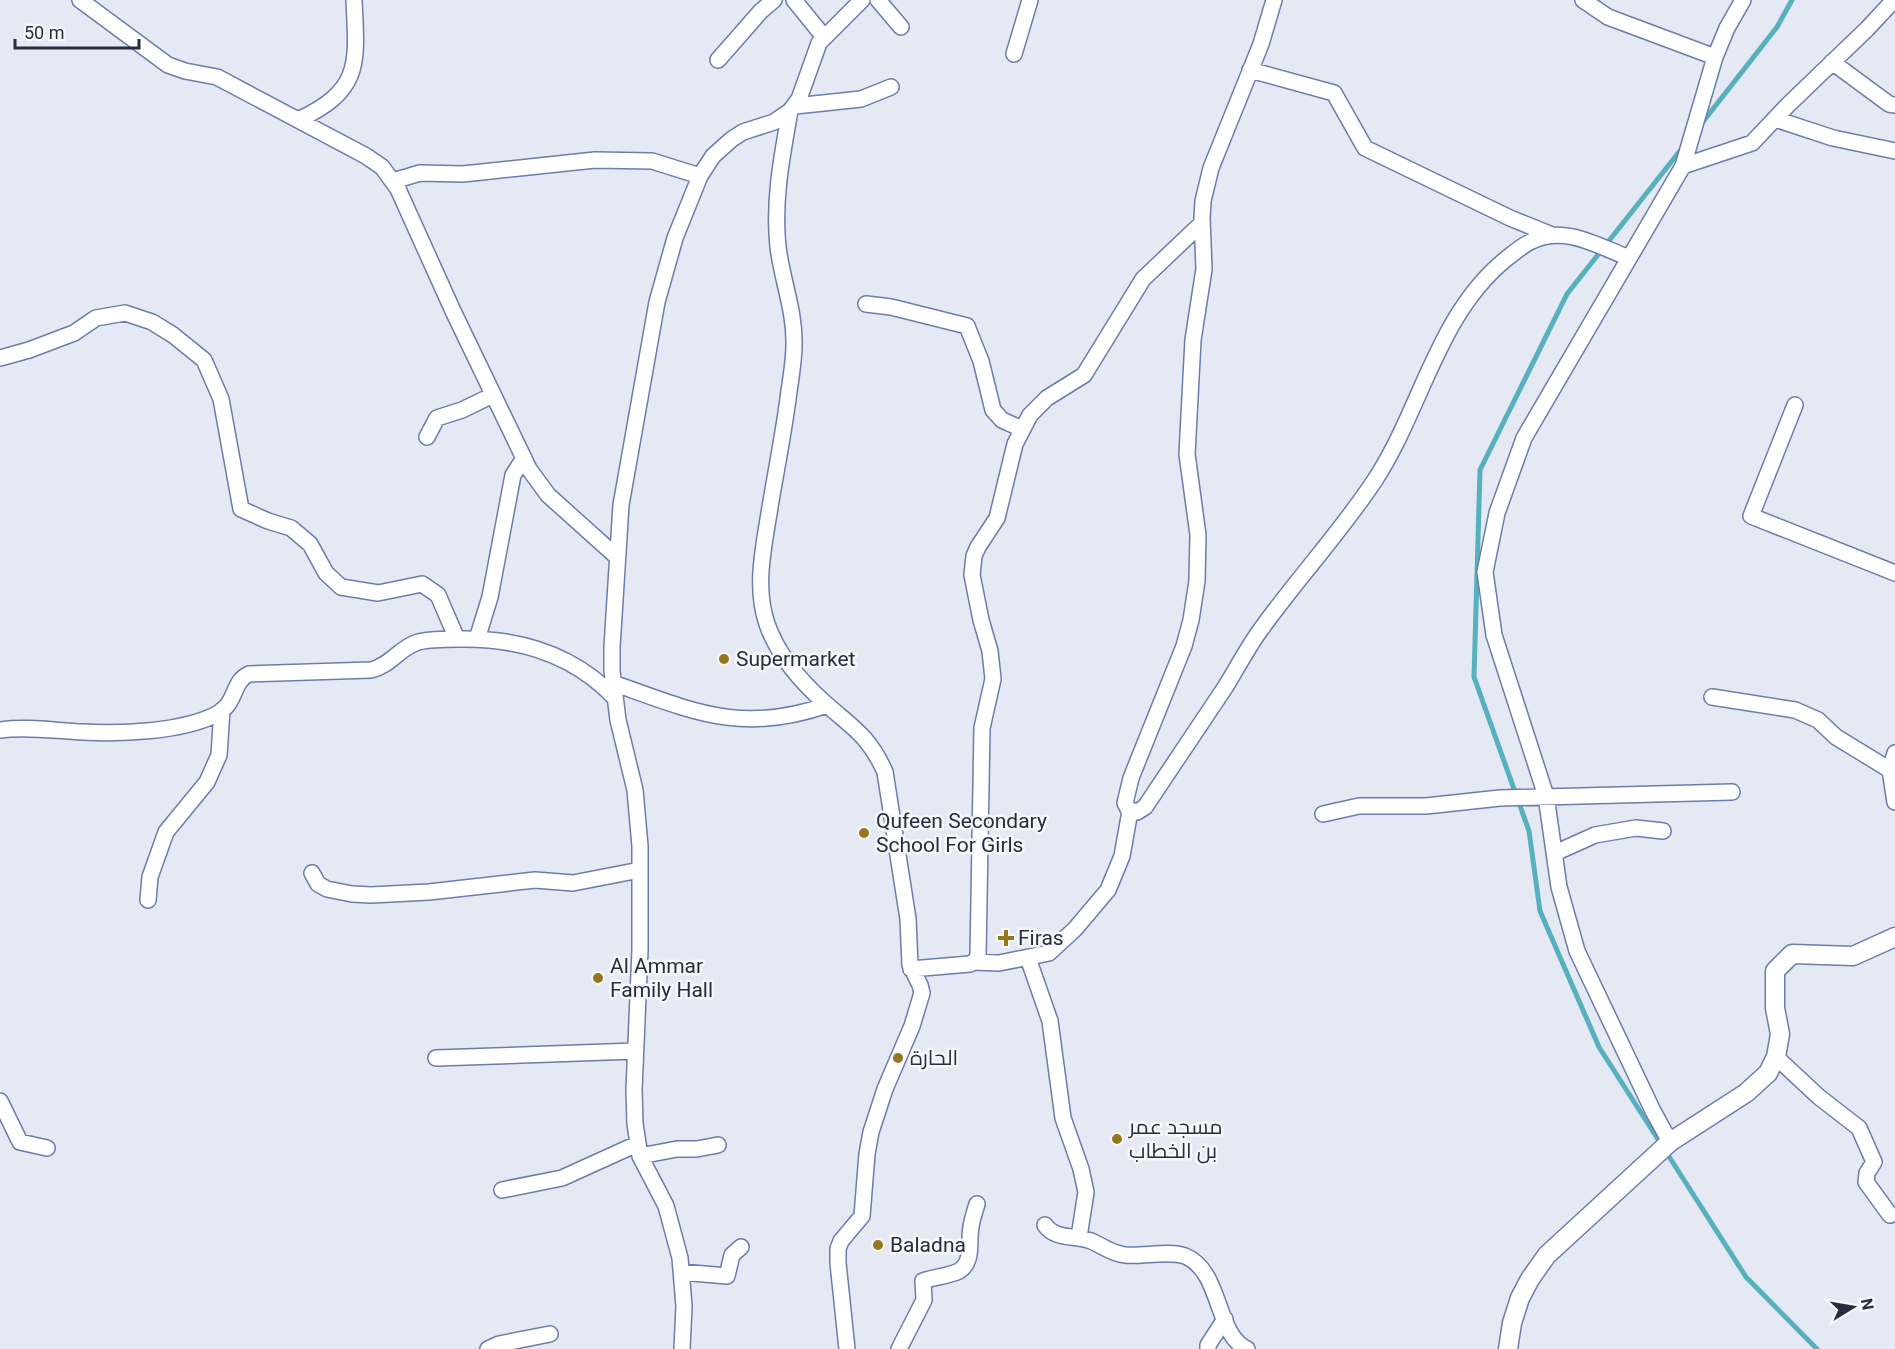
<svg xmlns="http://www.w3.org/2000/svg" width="1895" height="1349" font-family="Roboto,Cairo,sans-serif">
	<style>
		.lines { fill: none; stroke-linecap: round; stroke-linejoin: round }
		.stream { stroke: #56b0be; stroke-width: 5 }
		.minor-casing { stroke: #6b7cad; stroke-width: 18 }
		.tertiary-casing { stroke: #6b7cad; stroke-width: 21 }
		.minor { stroke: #fff; stroke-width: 15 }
		.tertiary { stroke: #fff; stroke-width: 18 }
		.poi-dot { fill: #94761d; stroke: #f7f7f7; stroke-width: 2 }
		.labels { text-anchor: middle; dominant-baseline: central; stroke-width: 5; stroke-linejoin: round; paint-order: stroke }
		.poi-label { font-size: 21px; fill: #262d41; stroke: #f7f7f7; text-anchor: start }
	</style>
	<rect width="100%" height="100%" fill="#e5e9f4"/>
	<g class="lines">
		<path class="stream" d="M1702,123L1777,27L1792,0
			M1683,147L1567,294L1480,470L1474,677L1529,831L1540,911L1599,1047L1746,1277L1817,1349"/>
		<defs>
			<path id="minor" d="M80,0L168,65L185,71L217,77L366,156L382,167L398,189L453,311L529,469L548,495L617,557
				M794,0L824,37
				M878,0L901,27
				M1274,0L1261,44L1211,168L1203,201L1202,218L1204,269L1193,340L1187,454L1198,535L1197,581L1191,620L1184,646L1131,778L1125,803L1128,809L1137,812L1145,807C1172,767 1199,726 1226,686C1237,668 1247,649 1259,632C1296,580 1340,533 1375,480C1422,408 1437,315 1506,259C1515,252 1523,245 1532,241C1564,225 1598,246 1627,257
				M1583,0L1608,17L1715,57
				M1014,54L1030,0
				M718,60L761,11L774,0
				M1832,62L1889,104L1895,105
				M1250,70L1334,93L1365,148L1510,218L1552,235
				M795,106L861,99L891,87
				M790,111C782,156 773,201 778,247C782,280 795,311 794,345C794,363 790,382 788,399C783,436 776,471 770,507C764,546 754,586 767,624C778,656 801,682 826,704C853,728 869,736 885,772L908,919L910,965L920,985L922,993L912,1026L885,1089L871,1132L867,1154L862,1216L841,1241L838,1249V1263L847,1349
				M1775,119L1833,138L1895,151
				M298,120C362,90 357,64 354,0
				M1683,166L1752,143L1788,105L1867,29L1894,0
				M393,181L420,173L463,174L595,160L652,161L700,176
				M866,304L891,307L967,326L981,361L993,410L1002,420L1022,429
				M0,358L29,350L74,333L96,318L125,313L152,322L173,335L204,360L221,399L241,509L268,521L291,528L310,544L326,573L341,587L378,593L422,584L438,595L457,639
				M1795,405L1751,516L1895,573
				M427,437L437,418L462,410L493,395
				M477,639L490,597L513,475L524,458
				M613,683C692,711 742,735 827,705
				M1712,697L1795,710L1818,720L1836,737L1890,770L1895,769
				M0,730C27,726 56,731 83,732C122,734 180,732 215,715C238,704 231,682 249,674L371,670C390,666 399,648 418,642C431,639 446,639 460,639C519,638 574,655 615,698
				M1895,753L1890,770L1895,802
				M1323,814L1359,806H1426L1500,798L1732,792
				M1555,853L1595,835L1636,828L1663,831
				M312,873L318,884L327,889L352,894L371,895L429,892L535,880L573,883L640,870
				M148,900L150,877L166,832L207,782L219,755L222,710
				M1028,958L1050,1021L1063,1118L1081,1169L1086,1192L1079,1237
				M974,962L999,963L1049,953L1075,929L1108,890L1122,856L1130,811
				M911,969L970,964L975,961L978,956L982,728L993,679L990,651L981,620L972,575L974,556L978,547L997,518L1015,444L1030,415L1047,398L1084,375L1143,279L1202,223
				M1776,1057L1819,1097L1859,1128L1874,1162L1867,1173L1866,1182L1890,1215
				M436,1058L635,1051
				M0,1101L20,1142L47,1148
				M1670,1142L1653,1111L1577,951L1559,887L1546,796L1494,635L1485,572L1497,513L1524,438L1683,166L1715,57L1727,28L1743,0
				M640,1156L677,1149H697L718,1145
				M502,1190L562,1178L637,1144
				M1045,1225C1055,1240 1076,1235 1091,1241C1103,1246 1112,1254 1125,1255C1142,1257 1169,1250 1185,1256C1222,1271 1215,1334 1247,1349
				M681,1272L727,1276L732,1255L741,1247
				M488,1349L499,1344L550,1334
				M682,1349L684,1306L680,1258L666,1206L640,1156L635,1124L634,1090L640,950V846L635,790L618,720L612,671V647L621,505L657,302L675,238L700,176L713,156L732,139L743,132L774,122L790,111L799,99L819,43L862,0
				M899,1349L924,1300L923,1281C934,1277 949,1276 959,1271C974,1262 968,1241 971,1227C972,1219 975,1211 977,1204
				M1208,1349V1345L1225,1319"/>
			<path id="tertiary" d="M1508,1349L1512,1323L1520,1298L1530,1279L1547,1255L1670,1142L1746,1093L1768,1073L1776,1057L1780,1034L1775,1008V971L1792,954L1853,956L1895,937"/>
		</defs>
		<use href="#minor" class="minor-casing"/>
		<use href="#tertiary" class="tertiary-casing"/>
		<use href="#minor" class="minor"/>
		<use href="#tertiary" class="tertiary"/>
	</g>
	<g class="poi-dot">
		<circle cx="724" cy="659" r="6"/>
		<circle cx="864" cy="833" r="6"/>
		<path d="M1003 929h6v6h6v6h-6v6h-6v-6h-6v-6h6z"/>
		<circle cx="598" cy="978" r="6"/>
		<circle cx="898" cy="1058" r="6"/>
		<circle cx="1117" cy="1139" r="6"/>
		<circle cx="878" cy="1245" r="6"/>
	</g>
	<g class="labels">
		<g class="poi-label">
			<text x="736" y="659">Supermarket</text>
			<text x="876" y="821">Qufeen Secondary<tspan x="876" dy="24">School For Girls</tspan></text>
			<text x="1018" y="938">Firas</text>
			<text x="610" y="966">Al Ammar<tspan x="610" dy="24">Family Hall</tspan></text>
			<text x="910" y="1058">الحارة</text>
			<text x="1129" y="1127">مسجد عمر<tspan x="1129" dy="24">بن الخطاب</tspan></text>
			<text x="890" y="1245">Baladna</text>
		</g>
	</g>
	<g transform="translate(1853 1307) rotate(79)" stroke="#f7f7f7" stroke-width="4.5" paint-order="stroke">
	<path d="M0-4.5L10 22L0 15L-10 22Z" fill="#262d41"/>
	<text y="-9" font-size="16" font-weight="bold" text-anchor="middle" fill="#262d41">N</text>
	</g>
	<path d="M15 39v9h124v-9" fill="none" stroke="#262d41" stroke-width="3"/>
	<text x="24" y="39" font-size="18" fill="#262d41" stroke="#f7f7f7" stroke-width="4.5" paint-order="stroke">50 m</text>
</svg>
